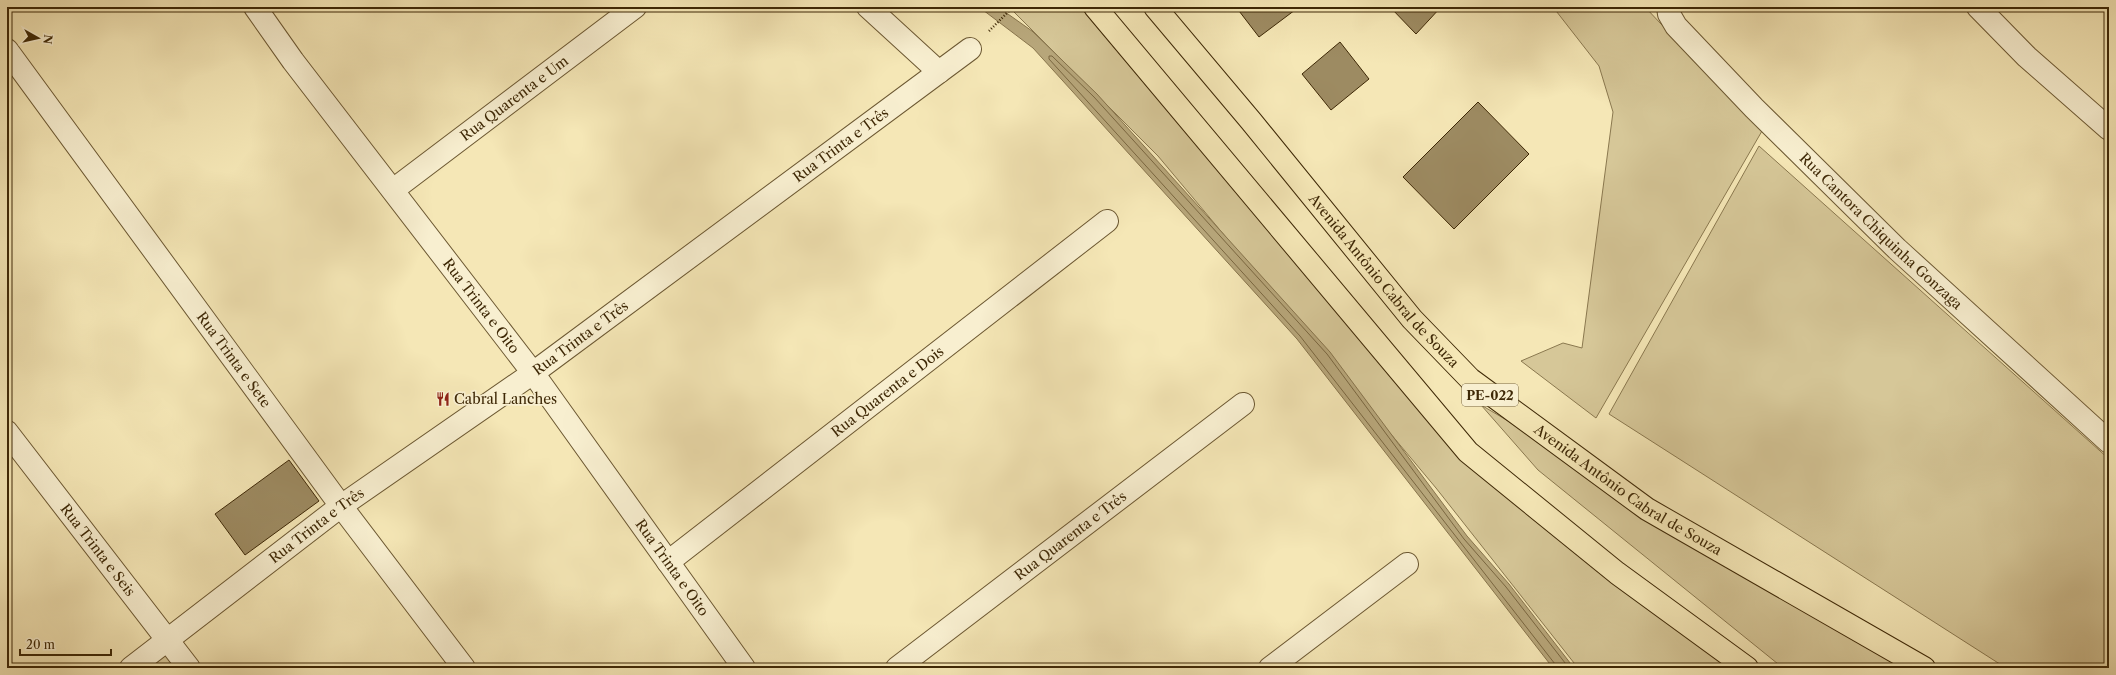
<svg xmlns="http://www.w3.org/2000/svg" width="2116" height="675" font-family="'Libre Caslon Text',serif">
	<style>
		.green { fill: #d6c798; stroke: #8a784f }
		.water { fill: #b7a67a; stroke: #87744c }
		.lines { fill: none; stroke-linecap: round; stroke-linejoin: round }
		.shore { stroke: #7a6740; stroke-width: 1 }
		.building { fill: #9d8b62; stroke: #3e2806 }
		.minor-casing { stroke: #6c5832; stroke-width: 24 }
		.tertiary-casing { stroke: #6c5832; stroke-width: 24 }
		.trunk-casing { stroke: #3e2806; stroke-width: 24 }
		.path { stroke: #3e2806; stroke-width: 2.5; stroke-dasharray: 1 2; stroke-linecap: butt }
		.minor { stroke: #f8efd0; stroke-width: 22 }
		.tertiary { stroke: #f8efd0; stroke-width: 22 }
		.trunk { stroke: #f5e7b6; stroke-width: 22 }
		.labels { text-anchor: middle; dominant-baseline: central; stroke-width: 3.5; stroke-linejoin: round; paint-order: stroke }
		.shield { fill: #f8efd0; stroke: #766443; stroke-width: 1 }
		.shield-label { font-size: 13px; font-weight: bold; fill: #3e2806 }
		.street-label { font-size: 14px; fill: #3e2806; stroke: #f8efd0 }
		.poi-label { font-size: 14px; fill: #3e2806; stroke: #f8efd0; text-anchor: start }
	</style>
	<rect width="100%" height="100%" fill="#f5e7b6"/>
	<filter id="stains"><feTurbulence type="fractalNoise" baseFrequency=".005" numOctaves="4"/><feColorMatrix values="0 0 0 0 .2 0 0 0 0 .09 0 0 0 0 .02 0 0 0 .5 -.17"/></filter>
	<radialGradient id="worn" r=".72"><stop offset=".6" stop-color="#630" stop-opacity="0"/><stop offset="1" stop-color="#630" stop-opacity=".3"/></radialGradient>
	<path class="green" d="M1018,7H1080L1459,456L1736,668H1578L1436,488L1158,156L1014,12Z
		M1553,7H1645L1762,131L1596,418L1521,361L1563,343L1582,348L1613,112L1599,66Z
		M1759,146L2109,459V668H2006L1609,414Z
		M1481,405L1928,668H1783L1538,470Z
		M162,642L181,668H128Z"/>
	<path class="water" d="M979,7H998L1032,31L1097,94L1330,352L1467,536L1509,584L1574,668H1553L1297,339L1033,48Z"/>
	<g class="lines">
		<path class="shore" d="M1556,668L1555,664L1300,336L1049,59V56H1052L1094,97L1327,354L1464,539L1506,587L1569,668"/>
	</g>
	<path class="building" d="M1236,7H1299L1259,37Z
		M1390,7H1441L1416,34Z
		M1340,42L1369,79L1331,110L1302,74Z
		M1478,102L1529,154L1454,229L1403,177Z
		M289,460L319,501L245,555L215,514Z"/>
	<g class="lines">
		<defs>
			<g id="minor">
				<path d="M868,7L939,72"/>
				<path id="s1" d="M1668,7L1669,14L1676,26L1754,108L1897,249L2109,442"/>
				<path d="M1978,7L2027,57L2109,129"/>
				<path id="s2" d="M7,50L341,506L464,668"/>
				<path id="s3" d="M393,190L635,7"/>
				<path id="s4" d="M533,373L970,49"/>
				<path id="s5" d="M7,432L189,668"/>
				<path id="s6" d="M668,562L1107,221"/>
				<path id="s7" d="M897,668L1243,404"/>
				<path d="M1270,668L1407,564"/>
			</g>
			<g id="tertiary">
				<path id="s8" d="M255,7L293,61L533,373L744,668"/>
				<path id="s9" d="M131,668L341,506L533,373"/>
			</g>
			<g id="trunk">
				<path d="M1095,7L1468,452L1617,573L1747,668"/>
				<path id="s10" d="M1155,7L1251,121L1412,319L1470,379L1647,509L1924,668"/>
			</g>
		</defs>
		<use href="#minor" class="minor-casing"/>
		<use href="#tertiary" class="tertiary-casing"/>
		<use href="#trunk" class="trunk-casing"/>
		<path class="path" d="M989,31L1013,7"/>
		<use href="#minor" class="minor"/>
		<use href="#tertiary" class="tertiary"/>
		<use href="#trunk" class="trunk"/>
	</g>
	<defs>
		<symbol id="restaurant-bare" viewBox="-9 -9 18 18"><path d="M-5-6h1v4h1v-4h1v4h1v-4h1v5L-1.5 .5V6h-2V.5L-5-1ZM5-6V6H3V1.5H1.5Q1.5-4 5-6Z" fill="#8f2418" stroke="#f8efd0" stroke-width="2.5" paint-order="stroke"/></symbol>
	</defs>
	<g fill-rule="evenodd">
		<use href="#restaurant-bare" x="433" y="389" width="20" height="20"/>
	</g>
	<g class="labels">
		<rect class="shield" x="1462" y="384" width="56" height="22" rx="3"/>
		<g class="shield-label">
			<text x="1490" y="395">PE-022</text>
		</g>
		<g class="street-label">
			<text stroke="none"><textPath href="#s3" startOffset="152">Rua Quarenta e Um</textPath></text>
			<text stroke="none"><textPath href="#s4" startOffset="383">Rua Trinta e Três</textPath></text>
			<text stroke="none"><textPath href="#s1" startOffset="311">Rua Cantora Chiquinha Gonzaga</textPath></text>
			<text stroke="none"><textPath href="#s10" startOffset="357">Avenida Antônio Cabral de Souza</textPath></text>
			<text stroke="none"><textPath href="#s8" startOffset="375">Rua Trinta e Oito</textPath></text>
			<text stroke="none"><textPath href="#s4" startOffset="59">Rua Trinta e Três</textPath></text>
			<text stroke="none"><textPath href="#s2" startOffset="384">Rua Trinta e Sete</textPath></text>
			<text stroke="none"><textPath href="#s6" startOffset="278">Rua Quarenta e Dois</textPath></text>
			<text stroke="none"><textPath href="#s10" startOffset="681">Avenida Antônio Cabral de Souza</textPath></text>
			<text stroke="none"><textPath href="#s9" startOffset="234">Rua Trinta e Três</textPath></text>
			<text stroke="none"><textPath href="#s7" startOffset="218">Rua Quarenta e Três</textPath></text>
			<text stroke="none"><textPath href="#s5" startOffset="149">Rua Trinta e Seis</textPath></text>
			<text stroke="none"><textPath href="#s8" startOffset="699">Rua Trinta e Oito</textPath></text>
		</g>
		<g class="poi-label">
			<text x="454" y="399">Cabral Lanches</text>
		</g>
	</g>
	<rect width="2116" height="675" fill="none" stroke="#f5e7b6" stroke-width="24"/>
	<rect x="8" y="8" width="2100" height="659" fill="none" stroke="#3e2806" stroke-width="2"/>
	<rect x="12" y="12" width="2092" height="651" fill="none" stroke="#3e2806"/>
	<g transform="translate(38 38) rotate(98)" stroke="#f8efd0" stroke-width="3" paint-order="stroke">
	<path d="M0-3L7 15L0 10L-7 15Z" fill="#3e2806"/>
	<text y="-6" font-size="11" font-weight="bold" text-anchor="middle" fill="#3e2806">N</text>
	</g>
	<path d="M20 649v6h91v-6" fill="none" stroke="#3e2806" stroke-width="2"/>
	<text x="26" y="649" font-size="12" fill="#3e2806" stroke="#f8efd0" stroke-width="3" paint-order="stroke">20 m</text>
	<rect width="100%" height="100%" filter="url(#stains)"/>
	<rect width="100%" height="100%" fill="url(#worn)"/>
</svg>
